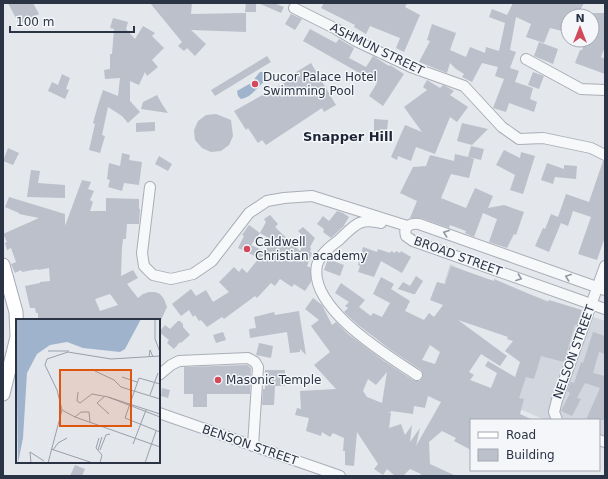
<svg xmlns="http://www.w3.org/2000/svg" width="608" height="479" font-family="'DejaVu Sans',sans-serif">
	<style>
		.built { fill: #d2d6de }
		.water { fill: #9fb4cc }
		.building { fill: #bbc0ca; fill-rule: evenodd }
		.lines { fill: none; stroke-linecap: round; stroke-linejoin: round }
		.minor-casing { stroke: #a9aeb7; stroke-width: 12 }
		.major-casing { stroke: #a3abb8; stroke-width: 15 }
		.minor { stroke: #f7f8fa; stroke-width: 10 }
		.major { stroke: #fff; stroke-width: 13 }
		.oneway { stroke: #9196a0 }
		.poi-dot { fill: #d1495b; stroke: #f4f6f9; stroke-width: 1.5 }
		.labels { text-anchor: middle; dominant-baseline: central; stroke-width: 3; stroke-linejoin: round; paint-order: stroke }
		.street-label { font-size: 12px; fill: #2b3445; stroke: #f4f6f9 }
		.poi-label { font-size: 12px; fill: #2b3445; stroke: #f4f6f9; text-anchor: start }
		.neighbourhood-label { font-size: 13px; font-weight: bold; fill: #1d2536; stroke: #f4f6f9 }
		.inset-road { fill: none; stroke: #9a9fa9; stroke-width: 1 }
		.view { fill: #df570f; fill-opacity: 0.15; stroke: #df570f; stroke-width: 2 }
		.inset-edge { fill: none; stroke: #2b3445; stroke-width: 2 }
	</style>
	<rect width="100%" height="100%" fill="#e4e7ec"/>
	<path class="built" d="M450,264L470,273L605,321V446L599,443V420H545L511,405L529,329L469,292L444,283Z"/>
	<path class="water" d="M260,72H264L267,75V79C258,86 252,97 241,99L238,96L237,91L251,83Z"/>
	<path class="building" d="M8,3H33L39,14L19,24Z
		M150,3H192L191,14L246,13V32L191,30L206,44L195,56L187,48L184,51L178,46L182,42Z
		M246,3H256V12H245Z
		M258,3H274L284,7L281,13Z
		M324,3H407L405,7L420,15L404,52L396,48L400,38L370,26L366,34L354,27L355,25L321,8Z
		M513,3H563L568,4V3H584L577,16H567L562,31L550,28L544,43L526,37L531,24L516,17L510,50L516,52L510,68L519,71L515,82L533,88L530,99L537,102L534,112L509,103L506,112L493,108L504,79L495,76L498,67L482,63L472,82L462,77L464,74L456,69L450,63L447,73L419,62L430,41L427,40L432,24L456,33L450,50L466,57L470,47L485,53L486,47L499,51L505,23L489,17L492,9L507,15Z
		M592,13H605V47L601,57L605,59V74L575,63L580,50H582L586,40H592Z
		M291,14L302,19L295,30L285,24Z
		M113,18L128,22L126,29L135,39L143,26L155,33L152,36L164,48L152,60L158,67L147,76L145,72L139,85L130,81V101L140,112L128,123L122,116L108,107L102,135L105,136L100,153L89,150L95,124L93,123L98,105L103,90L118,96L120,78L105,79L104,70L110,69V54H112L114,29L110,28Z
		M310,29L336,43L339,39L354,48L349,58L366,67L373,56L389,66L390,65L404,74L383,106L369,96L377,83L303,41Z
		M539,42L558,49L553,64L534,56Z
		M267,56L271,62L215,96L211,90Z
		M311,63L336,105L324,112L322,108L266,145L262,140L258,143L248,128L246,130L234,111L295,77L293,74Z
		M533,72L544,76L539,89L528,85Z
		M62,74L70,78L66,89L69,90L65,99L48,91L52,82L58,85Z
		M427,80L440,88L443,85L449,88L454,91L450,95L468,107L457,122L450,117L435,154L416,147L411,161L398,156L397,160L391,157L405,125L422,132L404,107L427,90L423,87Z
		M157,95L162,104L168,113L141,109L143,102Z
		M216,114L231,120L233,136L229,145L221,151L211,152L202,148L195,140L194,130L198,121L206,115Z
		M374,119L388,120L387,132L374,131Z
		M155,122V131L136,132V123Z
		M462,123L488,129L472,145L457,141Z
		M471,146L484,149L481,160L469,157L474,159L469,178L451,174L441,198L466,208L475,188L493,196L488,208L504,205L524,212L516,235L514,234L507,248L489,242L497,219L483,213L474,237L465,233L466,231L450,225L449,228L421,218H410L417,201L400,193L413,167L426,166L430,155L454,161L455,154L468,157Z
		M8,148L19,153L13,165L3,161Z
		M504,150L520,158L521,152L535,156L523,194L510,190L515,175L496,165Z
		M122,153L130,155L129,160L142,162L139,185L124,183L122,191L108,187L110,180L107,179L109,163L120,166Z
		M159,156L172,164L168,171L155,164Z
		M603,161H605V237L597,260L578,254L591,217L573,211L568,226L561,223L549,252L535,246L543,228L545,229L551,214L558,217L566,194L589,202Z
		M547,163L564,169V165L577,166L576,179L555,177L553,184L541,180Z
		M31,170L40,171L38,183L65,185V198L27,197Z
		M82,180L91,182L88,189L94,191L90,200L93,202L90,211H106V198L139,199V209H140L139,224H127L126,239H123L122,248L121,276L133,270L138,278L127,284L138,298L143,294L149,292H155L160,294L164,299L167,307L161,320H38V313H36L35,308H30L25,286L40,283V282L50,281L49,268L38,270V269L22,272L21,270L15,273L11,264L16,262L11,248L7,250L5,243L7,242L3,234L39,218L19,214V213L5,207L9,197L65,214V226ZM110,294L118,305L100,311L95,299Z
		M337,211L343,213L349,217L344,225H345L331,238L323,232L324,229L317,224L323,216L329,221Z
		M270,215L278,224L275,227L300,251L305,238L298,231L303,227L315,238L310,247L311,248L310,252L312,253L307,266L311,268V282L305,291L294,284L292,287L280,279L275,286L271,283L257,298L255,296L224,319L222,317L207,327L201,320L199,321L195,315L193,317L189,310L181,316L172,304L191,289L196,296L206,290L213,302L229,292L219,282L234,267L239,272L242,268L247,273L259,258L238,248L244,236L242,235L249,225L260,233L266,222L264,219ZM260,233L274,241L264,251L251,245Z
		M363,247L377,252L378,249L390,253L391,251L395,253L396,251L400,253L401,251L411,257L402,273L381,261L374,277L358,272L360,266L358,265Z
		M328,259L344,265L340,276L324,270Z
		M451,266L494,281V279L548,302L549,300L582,310L577,325H575L564,362L541,356L534,379L526,377L519,398L524,399L520,414L533,420H471V450L454,441L456,438L442,431L429,442L430,464L456,476H420L421,474L410,469L403,476H395L387,469L383,475L374,469L378,464L357,432L354,466L345,465V451H343L344,438L333,433L330,437L322,432L321,436L306,431L309,418L295,415L297,408L301,409L300,391L336,389L314,365L330,352L311,326L319,320L305,309L313,298L322,305L332,325L336,322L348,334L384,361L413,380L420,381L423,376L421,370L391,350L357,324L344,312L348,308L345,306L349,302L335,293L341,283L365,300L359,307L371,316L373,313L382,317L390,303L373,294L381,277L394,284L391,289L410,301L405,311L424,320L429,313L434,317L443,305L430,300L437,282L445,284ZM458,320L508,337L507,339L513,341L505,351L520,362L515,377L488,361L485,366L497,373L491,388L470,380L474,375L469,372L481,354L500,366L507,356ZM430,345L440,352L435,364L422,360ZM387,372L382,403L367,397L363,391L368,379L376,385ZM428,396L441,402L416,446L420,428L410,442L412,425L405,435L401,424L389,428L391,413L388,412H391V411L413,414L414,406L425,408Z
		M416,276L423,281L415,294H413L398,289L403,282L410,286Z
		M299,311L306,355L300,349V352L290,353L287,332L250,338L249,329L256,328L254,317L274,312L275,315Z
		M178,321H180L183,324V327L190,335L181,343L180,342L174,349L167,343L169,340L159,332L165,325L170,329Z
		M223,332L226,340L216,343L213,335Z
		M593,332L605,336V354L599,352L593,373L605,376V420H586L600,388L585,383L577,398L581,399L572,416L561,411L570,393L567,391L569,386L571,382L574,383L581,362L583,363Z
		M259,343L273,346L271,358L256,355Z
		M247,365L251,368L250,394H207V407H193V394H184V367Z
		M265,370H285V386H275L274,405H262L263,389H265Z
		M162,388L170,390L168,398L161,396Z
		M75,465L85,469L82,476H70Z"/>
	<g class="lines">
		<defs>
			<path id="minor" d="M294,8L336,29L356,41L411,67L464,86L502,127L519,139L543,138L591,148L605,155
				M526,59L581,89L605,90
				M150,187L142,253L144,266L153,275L171,279L193,274L212,261L249,213L267,201L284,198L312,196L407,226
				M381,223C359,217 354,226 339,240C331,246 320,254 317,265C308,308 387,355 417,375
				M605,290L419,224C411,223 403,226 406,236L413,241L605,309
				M159,375L171,365L179,361L248,358L255,362L258,367L253,446
				M159,413L340,476
				M557,420L554,412L557,400L605,266
				M599,440L605,442"/>
			<path id="major" d="M3,265L16,312L17,336
				M3,394L17,337"/>
		</defs>
		<use href="#minor" class="minor-casing"/>
		<use href="#major" class="major-casing"/>
		<use href="#minor" class="minor"/>
		<use href="#major" class="major"/>
	</g>
	<defs><path id="oneway-chevron" d="M-2-3.5L2.5 0L-2 3.5" fill="none" stroke-width="1.6" stroke-linecap="round" stroke-linejoin="round"/></defs>
	<g class="oneway">
		<use href="#oneway-chevron" transform="translate(446 233) rotate(-160)"/>
		<use href="#oneway-chevron" transform="translate(568 277) rotate(-160)"/>
		<use href="#oneway-chevron" transform="translate(519 278) rotate(20)"/>
	</g>
	<g class="poi-dot">
		<circle cx="255" cy="84" r="4"/>
		<circle cx="247" cy="249" r="4"/>
		<circle cx="218" cy="380" r="4"/>
	</g>
	<g class="labels">
		<g class="street-label">
			<text transform="translate(377 49) rotate(26)">ASHMUN STREET</text>
			<text transform="translate(458 256) rotate(20)">BROAD STREET</text>
			<text transform="translate(574 352) rotate(-70)">NELSON STREET</text>
			<text transform="translate(250 445) rotate(19)">BENSON STREET</text>
		</g>
		<g class="poi-label">
			<text x="263" y="77">Ducor Palace Hotel<tspan x="263" dy="14">Swimming Pool</tspan></text>
			<text x="255" y="242">Caldwell<tspan x="255" dy="14">Christian academy</tspan></text>
			<text x="226" y="380">Masonic Temple</text>
		</g>
		<g class="neighbourhood-label">
			<text x="348" y="136">Snapper Hill</text>
		</g>
	</g>
	<g transform="translate(16 319)">
		<rect width="144" height="144" fill="#e4e7ec"/>
		<path d="M0,0H125L109,30L104,33L67,29L51,23L34,26L21,35L11,54L7,119L2,144Z" fill="#9fb4cc"/>
		<path class="inset-road" d="M139,0V20L144,33M32,32H53M133,38L134,31L137,38M79,52L98,61L105,68L144,80M106,58L121,63M144,65L123,59L109,99L144,113M62,73L61,82L64,84L76,75L92,78M134,76L142,54M89,77L81,84L93,95M46,91L59,98L144,128M144,95L92,78L144,98M59,98L65,93H73L74,103M83,119L80,129L86,136L84,144M117,125L130,91M35,130L77,144M37,131L42,124L51,119M82,131L86,118M84,131L90,116L94,115M15,144L14,133L28,142M32,144L46,91L41,71L29,46L31,40L52,33L95,40L144,37M129,144L140,112"/>
		<path class="view" d="M44,51H115V107H44Z"/>
		<rect width="144" height="144" class="inset-edge"/>
	</g>
	<rect width="608" height="479" fill="none" stroke="#2b3445" stroke-width="8"/>
	<rect x="470" y="419" width="130" height="52" fill="#f4f6f9" stroke="#a4a8b1"/>
	<rect x="478" y="432" width="20" height="6" fill="#ffffff" stroke="#a4a8b1"/>
	<text x="506" y="439" font-size="12" fill="#2b3445">Road</text>
	<rect x="478" y="449" width="20" height="12" fill="#bbc0ca" stroke="#a4a8b1"/>
	<text x="506" y="459" font-size="12" fill="#2b3445">Building</text>
	<g transform="translate(580 28)"><circle r="19" fill="#f4f6f9" stroke="#a4a8b1"/>
	<path d="M0-3L7 15L0 10L-7 15Z" fill="#d1495b"/>
	<text y="-6" font-size="11" font-weight="bold" text-anchor="middle" fill="#2b3445">N</text>
	</g>
	<path d="M10 26v6h124v-6" fill="none" stroke="#2b3445" stroke-width="2"/>
	<text x="16" y="26" font-size="12" fill="#2b3445" stroke="#f4f6f9" stroke-width="3" paint-order="stroke">100 m</text>
</svg>
